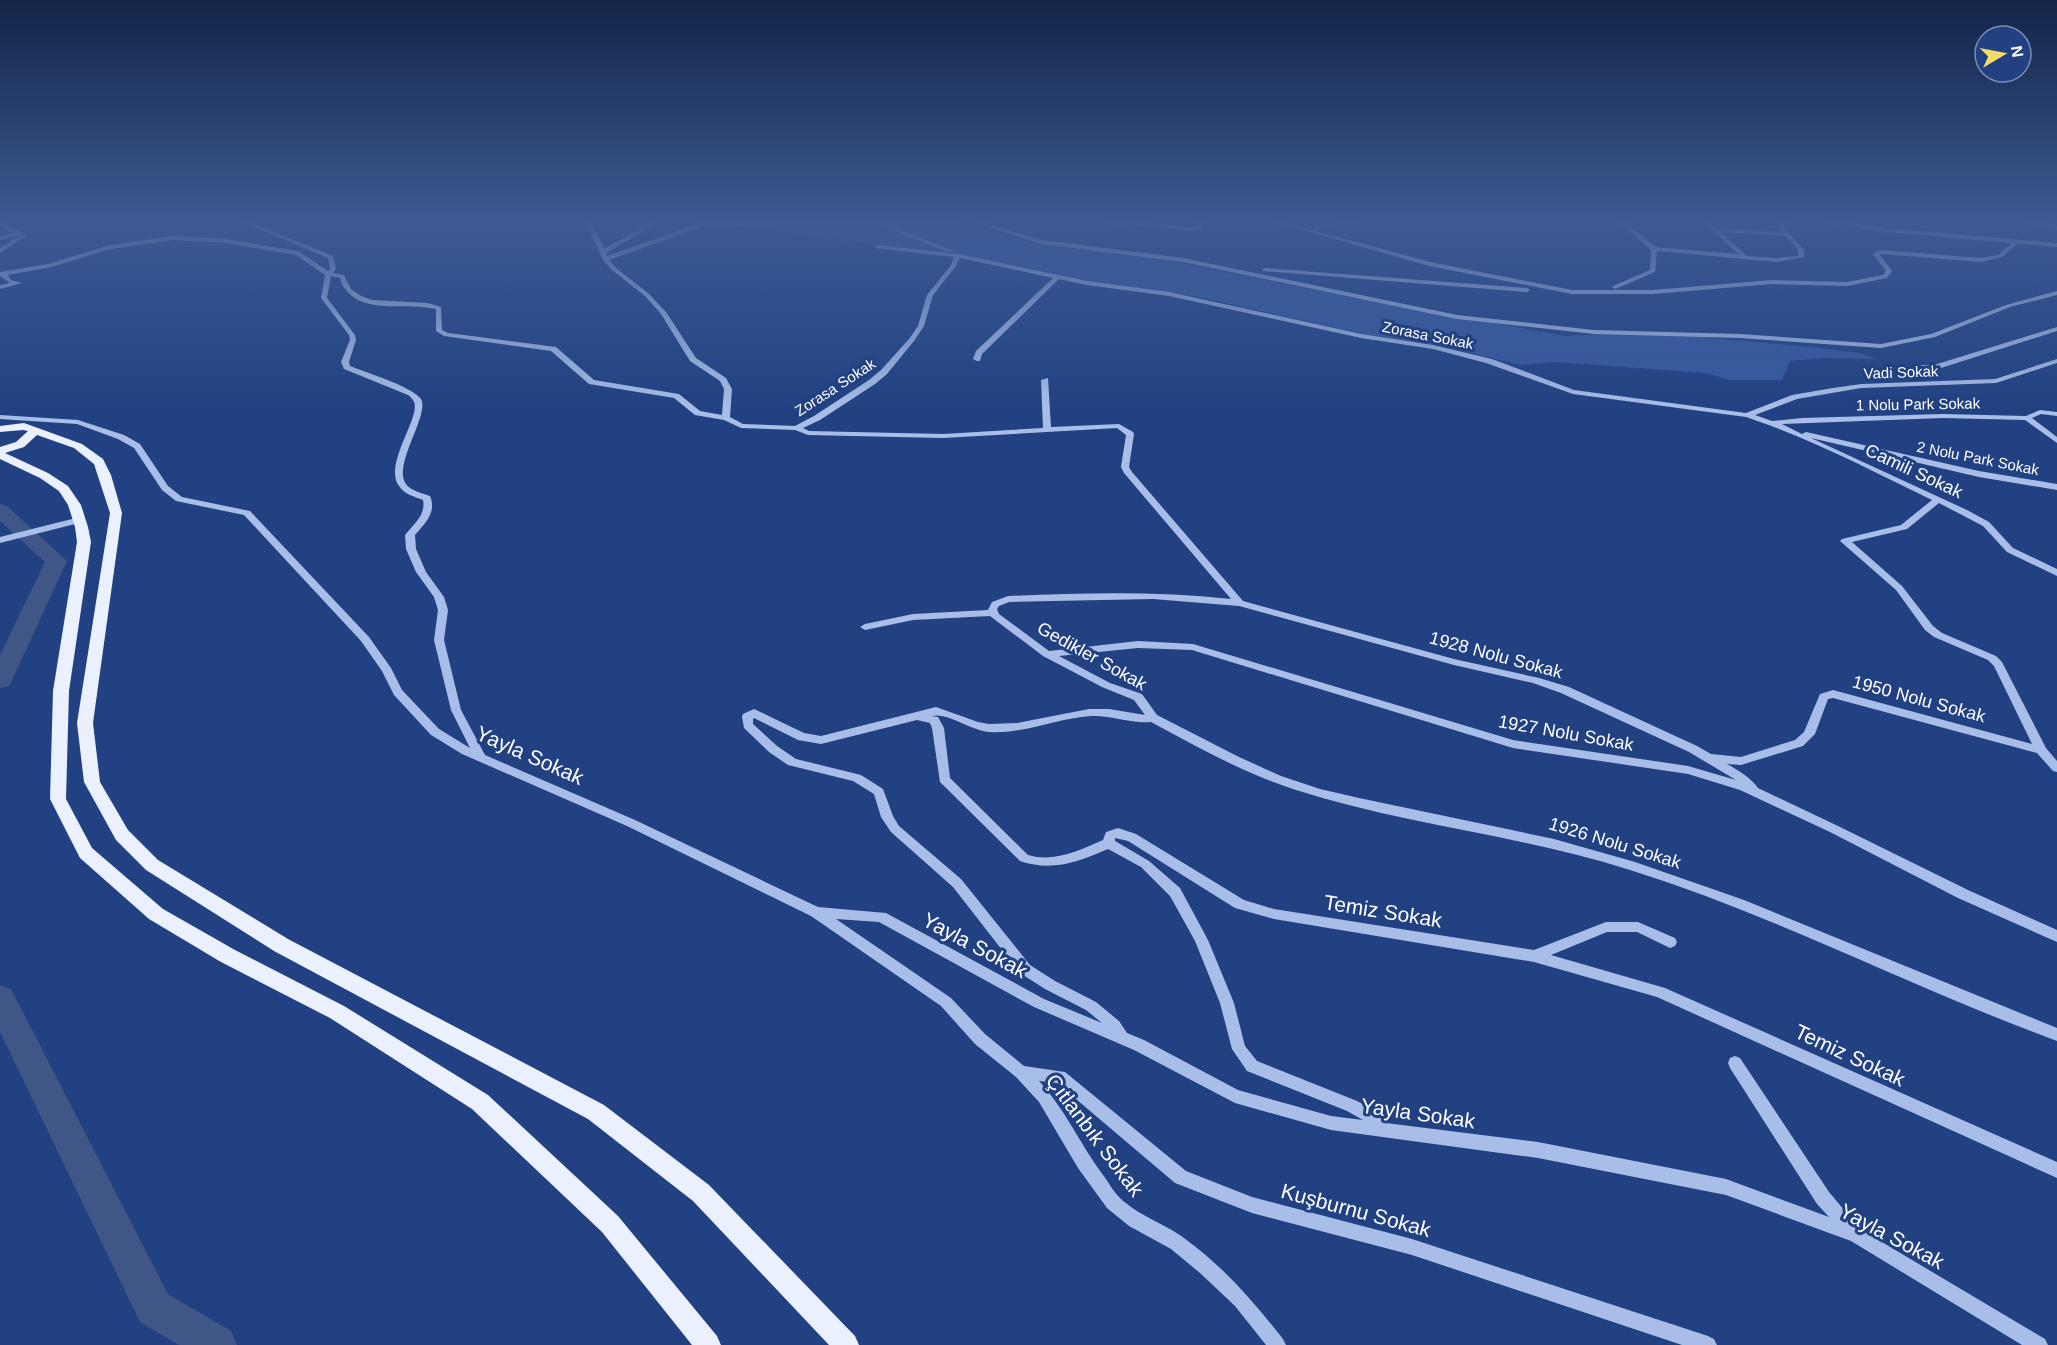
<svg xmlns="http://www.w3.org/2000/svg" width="2057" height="1345" font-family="Helvetica,sans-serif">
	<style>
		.green { fill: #3559a0 }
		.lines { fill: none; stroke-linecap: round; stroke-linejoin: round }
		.river { fill: #3f5686; fill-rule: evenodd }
		.minor { fill: #a8bee8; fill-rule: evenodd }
		.major { fill: #eaf0fe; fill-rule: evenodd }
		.labels { text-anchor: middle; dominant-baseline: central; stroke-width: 6; stroke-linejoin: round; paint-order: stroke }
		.far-street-label { font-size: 15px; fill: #fff; stroke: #214182 }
		.street-label { font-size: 18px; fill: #fff; stroke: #214182 }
		.near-street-label { font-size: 21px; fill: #fff; stroke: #214182 }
	</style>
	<rect width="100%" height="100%" fill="#214182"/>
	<path class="green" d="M732,221H953L1025,241L1134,254L1377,302L1566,336L1645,332L1812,347L1859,353L1877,359L1823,358L1790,361L1782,380H1730L1706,373L1555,362L1521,365L1443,346L1361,334L1196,296L1069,280L979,260L753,227Z"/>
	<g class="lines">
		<path class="river" d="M0,504L7,506L67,561L12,680L9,686L0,688V655L45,562L0,521Z
			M0,985L11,989L168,1294L231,1331L237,1345H179L140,1322L0,1032Z"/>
		<path class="minor" d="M240,221H247L333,256L336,269L333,273L344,275L351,289L361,296L372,300L428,303L441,307L442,330L448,333L556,347L594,380L679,394L700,411L722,415L724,389L720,381L690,361L661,314L645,296L612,270L603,260L590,231L582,221H588L596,231L604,249L654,221H660L606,253L607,256L706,221H727L759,226L760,227L757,229L725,224L707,225L609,260L616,268L649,294L666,312L696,358L726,378L732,389L730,417L743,424L795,426L814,416L869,380L881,370L909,339L918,326L927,295L951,265L954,257L875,248V246L877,245L958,254L1087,281L1169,292L1361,334L1433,345L1492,359L1574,390L1746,413L1792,395L1833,388L1861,384L1995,379L2057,359V363L1996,383L1861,388L1797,399L1755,415L1772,421L1802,418L1943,414L2026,416L2040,410L2057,412V416L2041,414L2032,418L2057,437V443L2025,420L1943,418L1782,424L1802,434L1806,432L1979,471L2057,484V490L1979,477L1811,438L1967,510L1989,522L2013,548L2057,569V576L2007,552L1983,526L1939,503L1907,529L1852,542L1902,586L1933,626L1942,633L1996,656L2002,662L2046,748L2057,761V772L2053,771L2037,753L1833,698L1828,699L1815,734L1803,746L1741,765L1727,764C1738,770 1751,778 1758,788L1838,826L1968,890L2057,930V942L1958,898L1830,832L1740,790L1688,774L1513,748L1192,650L1138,648L1059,656L1110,683L1142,694L1157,715L1239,757L1281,776L1320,789L1359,798L1554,839L1635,862L1744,900L2057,1028V1041C1913,988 1777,916 1630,870C1521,835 1405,825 1296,790C1245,774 1198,747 1151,722C1131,724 1112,715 1091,716C1057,718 1025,734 990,732C971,731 948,712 932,716L938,717L944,728L950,778L1028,855C1054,863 1080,850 1103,840L1106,832L1118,828L1136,834L1244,900L1274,909L1534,950L1606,922H1638L1675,938L1677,942L1675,946L1670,948L1637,932H1607L1551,955L1665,988L2057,1162V1178L1657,997L1534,962L1274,919L1235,908L1128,841L1115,838V841L1149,861L1180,888L1208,940L1234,1003L1245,1046L1257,1061L1357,1101L1374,1110L1386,1123L1538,1142L1726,1179L1829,1217L1817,1204L1730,1068L1728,1063L1730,1058L1735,1056L1740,1058L1829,1192L1860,1229L2045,1339L2048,1345H2022L1851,1241L1726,1195L1538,1158L1331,1130L1235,1103L1134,1050L1034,1007L879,922L836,919L951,998L985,1034L1024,1066L1065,1072L1186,1171L1252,1197L1412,1239L1708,1336L1714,1339L1717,1345H1682L1412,1255L1252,1213L1175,1183L1057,1083L1039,1081C1066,1110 1082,1148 1106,1179C1110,1185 1114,1192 1119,1197C1138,1216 1164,1223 1184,1238C1224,1267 1253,1301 1283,1339L1286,1345H1266L1235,1306L1200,1273L1171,1249L1129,1226L1107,1208L1078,1168L1039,1102L1016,1077L975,1044L941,1006L811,916L627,826L462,754L431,735L394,695L382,671L361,641L244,515L176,501L162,490L134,448L118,439L77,424L0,419V415L78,420L124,435L140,444L168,486L182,497L250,511L369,637L391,668L402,690L439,729L470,748L451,710L434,640L438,610L434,597L416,572L406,549L405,535C414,524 426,515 423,500C415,497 404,494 399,486C383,465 421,417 414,402C414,401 409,395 408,395L344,369L341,362L350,340L349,335L321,298L325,275L296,255L226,243L173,240L111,249L51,267L8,275L11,280L22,283L0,289V285L10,283L0,276V272L48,264L110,245L173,236L226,239L298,251L328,271L330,269L328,258ZM960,258L1053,278L976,351L973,359L977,361H980L982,354L1059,279L1087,285L1169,296L1361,338L1433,349L1486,363L1573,394L1746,417C1810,438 1872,471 1932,500L1901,525L1842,539L1840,541L1896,590L1925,630L1934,637L1988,660L1994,666L2032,744L1833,690L1820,694L1804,732L1795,740L1741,757L1711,754L1697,746L1569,687L1539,678L1454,659L1243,601L1132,472L1129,467L1134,434L1133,432L1119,424L1051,427L1048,378L1041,380L1043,428L943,434L809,431L803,428L820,420L875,384L887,374L914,341L924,326L933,295L956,266ZM331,276L340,278C341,282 343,287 346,290C365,315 409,302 436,309V331L444,336L551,351L589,384L674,398L695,415L724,420L741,428L795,430L808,435L943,438L1117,428L1126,435L1121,467L1124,473L1231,599C1157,591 1083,593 1008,596L992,602L988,610L913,614L865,624L860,627L865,630L913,620L990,616L1043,656L1102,687L1134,700L1145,715L1109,709H1089L1017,723L989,724L978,722L936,707L821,736L804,733L754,709L743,714L742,717L744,728L769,752L788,765L853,781L874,794L881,817L891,832L953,887L1020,973L1045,989L1086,1010L1102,1023L1044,999L886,913L818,907L635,820L485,755L461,710L444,640L448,610L444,597L426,572L416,549L415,535C425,523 437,513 430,496C422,493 411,491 406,484C392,465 430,415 421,399C413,387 365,372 350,366L349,362L356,340L355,335L327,298ZM1153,599L1239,606L1454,665L1533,683L1561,693L1689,752L1736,780L1688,766L1513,740L1193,644L1138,641L1049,651L999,614L997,609L999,606L1009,602ZM754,718L798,740L821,744L917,720L930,723L932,728L940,782L1020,861C1052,872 1078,862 1108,849L1141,867L1170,896L1195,941L1220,1003L1232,1049L1247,1071L1347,1111L1363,1120L1331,1116L1238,1090L1144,1040L1127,1033L1119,1021L1096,1002L1055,981L1030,965L961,879L899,826L893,816L883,789L861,775L796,759L777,746L753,724V719Z
			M870,221H877L953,251L948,252Z
			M970,221H978L1042,240L1183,258L1457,315L1594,330L1740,334L1881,344L1931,334L2006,305L2057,291V295L2010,307L1935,337L1881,348L1740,338L1594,334L1457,319L1183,262L1041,244Z
			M1103,221H1120L1194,227H1196L1195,221H1201L1202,228L1194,231L1106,223Z
			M1272,221H1280L1430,262L1572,290H1653L1772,280L1847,282L1883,275L1886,271L1873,254L1880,250L1981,258L1998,255L2012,243L1884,232L1829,223L1826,221H1837L1884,228L2057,243V247L2018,243L2002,257L1981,262L1881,254L1880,255L1892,271L1887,278L1847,286L1772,284L1653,294H1572L1429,266Z
			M1351,221H1362L1316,230L1313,228Z
			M1617,221H1623L1656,247L1738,254L1703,221H1709L1717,228L1782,232L1780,230L1781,221H1787L1786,230L1804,250V257L1776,262L1657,251L1655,272L1615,289L1612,287L1613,286L1650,270L1651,250ZM1721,232L1785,236L1798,250V256L1776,258L1747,256Z
			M2024,221H2033L2057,226V230Z
			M0,222L28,235L0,253V248L20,235L0,240V236L12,233L0,227Z
			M1265,268L1527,288L1530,290L1527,292L1263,271L1262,270Z
			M2057,327V331L1938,369H1922L1918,367L1922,365H1934Z
			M80,517L84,520L83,522L0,543V537Z"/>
		<path class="major" d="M24,423L82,444L103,459L111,475L122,513L93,723L100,782L128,830L158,860L288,939L604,1105L709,1185L855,1336L859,1345H829L693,1201L588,1119L274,951L146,870L116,840L84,782L77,723L110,513L94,464L74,448L37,435L24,447L5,453L48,473L68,486L81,505L88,527L91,542L69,691L66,799L92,848L163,909L235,950L344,1006L488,1095L618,1216L717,1336L721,1345H692L602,1232L472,1109L330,1018L221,962L149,919L80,858L50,799L53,691L77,542L75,527L68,505L59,491L40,478L0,459V447L16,442L28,431L23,430L0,432V426Z"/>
	</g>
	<linearGradient id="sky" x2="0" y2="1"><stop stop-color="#122448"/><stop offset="0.54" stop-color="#3d5a92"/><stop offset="1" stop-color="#3d5a92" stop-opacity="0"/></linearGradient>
	<rect width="2057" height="409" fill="url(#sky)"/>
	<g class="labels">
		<g class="far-street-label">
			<text transform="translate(1428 335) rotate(11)">Zorasa Sokak</text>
			<text transform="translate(1901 372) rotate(-2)">Vadi Sokak</text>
			<text transform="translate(835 387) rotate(-33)">Zorasa Sokak</text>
			<text transform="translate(1918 404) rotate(-1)">1 Nolu Park Sokak</text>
			<text transform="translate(1978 458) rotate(11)">2 Nolu Park Sokak</text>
		</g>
		<g class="street-label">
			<text transform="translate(1914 471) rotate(25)">Camili Sokak</text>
			<text transform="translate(1496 655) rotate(15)">1928 Nolu Sokak</text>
			<text transform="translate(1092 656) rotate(29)">Gedikler Sokak</text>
			<text transform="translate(1919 699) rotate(15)">1950 Nolu Sokak</text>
			<text transform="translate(1566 733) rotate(10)">1927 Nolu Sokak</text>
			<text transform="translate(1615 843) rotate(17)">1926 Nolu Sokak</text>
		</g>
		<g class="near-street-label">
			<text transform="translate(530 755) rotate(24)">Yayla Sokak</text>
			<text transform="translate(1383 911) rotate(9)">Temiz Sokak</text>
			<text transform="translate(975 945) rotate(28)">Yayla Sokak</text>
			<text transform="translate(1850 1055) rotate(25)">Temiz Sokak</text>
			<text transform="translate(1418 1113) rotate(8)">Yayla Sokak</text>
			<text transform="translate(1095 1135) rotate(53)">Çıtlanbık Sokak</text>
			<text transform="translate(1356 1210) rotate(15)">Kuşburnu Sokak</text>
			<text transform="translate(1892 1236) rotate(28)">Yayla Sokak</text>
		</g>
	</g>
	<g transform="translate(2003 54) rotate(80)"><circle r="28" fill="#214182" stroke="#7a8db4" stroke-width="1.5"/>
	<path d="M0-4.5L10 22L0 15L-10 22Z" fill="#f5db69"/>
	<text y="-9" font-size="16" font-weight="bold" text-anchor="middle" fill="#ffffff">N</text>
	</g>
</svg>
